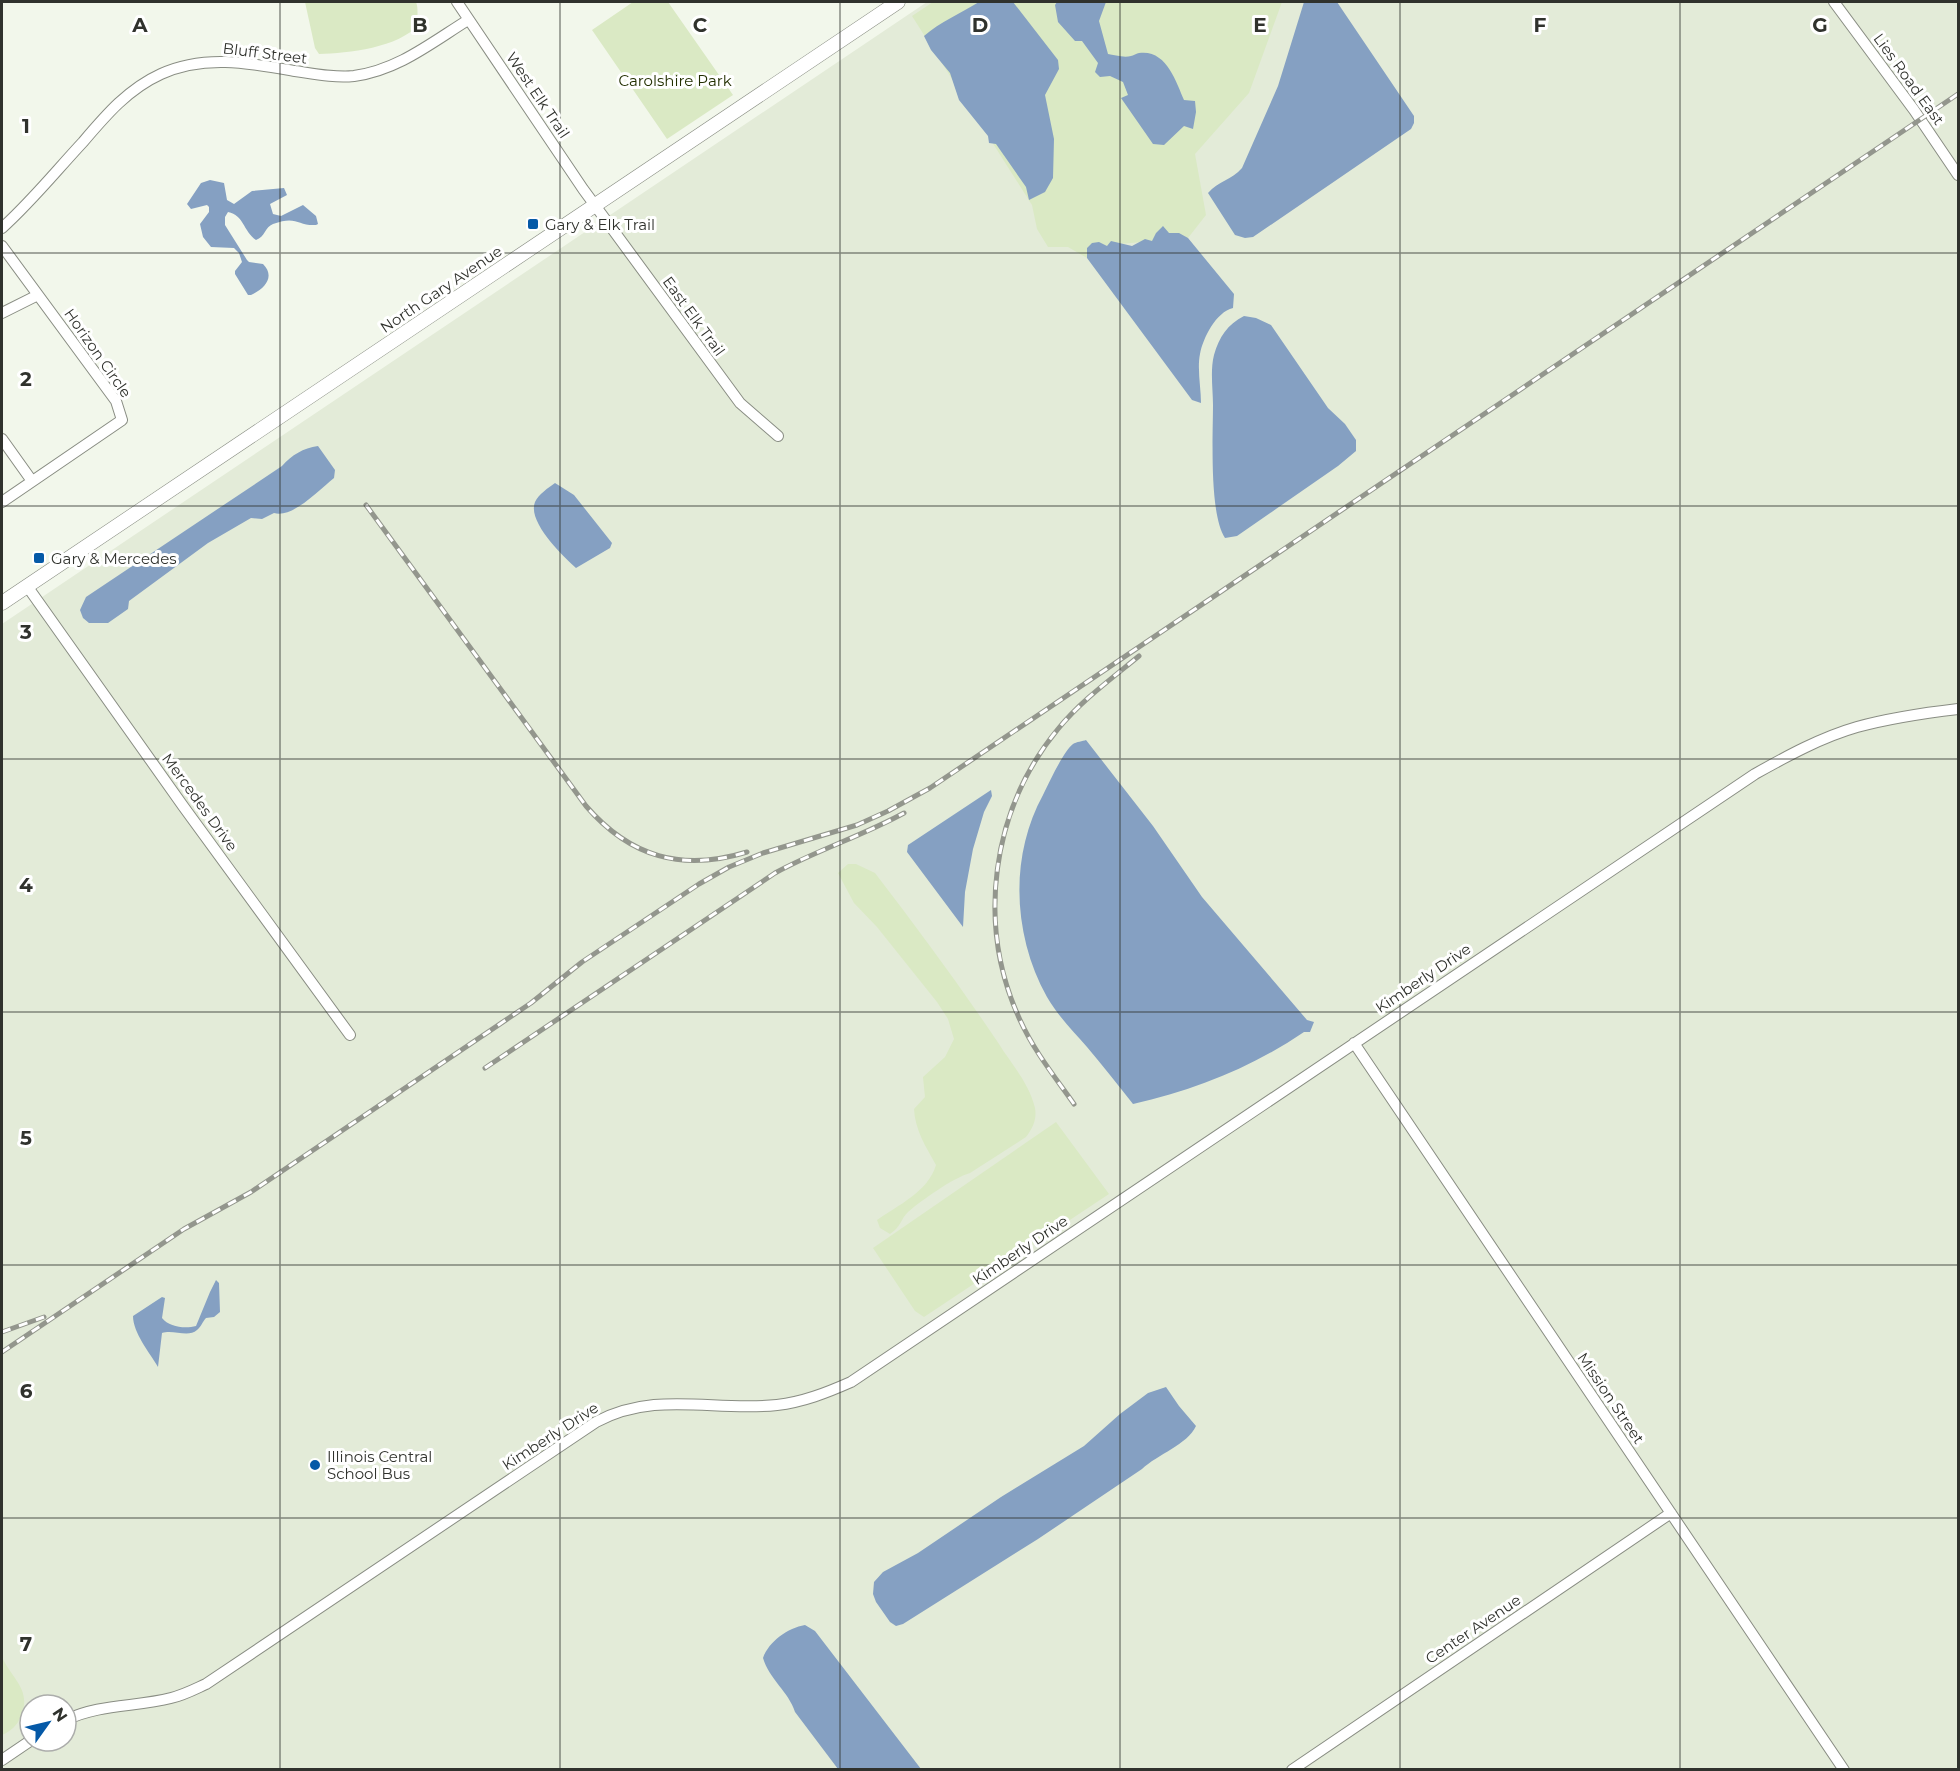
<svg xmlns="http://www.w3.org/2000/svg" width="1960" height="1771" font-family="Montserrat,sans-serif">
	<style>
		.built { fill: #e3ebd8; fill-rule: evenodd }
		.green { fill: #dae9c4 }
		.water { fill: #85a0c2 }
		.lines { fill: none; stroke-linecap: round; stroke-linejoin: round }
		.street-casing { stroke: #898d83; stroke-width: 12 }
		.secondary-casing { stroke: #898d83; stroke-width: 15 }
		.street { stroke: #fff; stroke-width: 10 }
		.secondary { stroke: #fff; stroke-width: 14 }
		.rail-casing { stroke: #93968d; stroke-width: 5 }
		.rail { stroke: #fff; stroke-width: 3; stroke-dasharray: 9; stroke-linecap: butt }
		.grid { fill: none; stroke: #30322d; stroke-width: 1.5; stroke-opacity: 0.55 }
		.poi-dot { fill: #0559a7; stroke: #fff; stroke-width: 2 }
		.labels { text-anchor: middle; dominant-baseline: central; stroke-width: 6; stroke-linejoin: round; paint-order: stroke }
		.street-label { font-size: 15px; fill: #30322d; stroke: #fff }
		.park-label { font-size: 15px; fill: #222f00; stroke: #fff }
		.poi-label { font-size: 15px; fill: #30322d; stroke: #fff; text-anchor: start }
		.grid-label { font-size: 20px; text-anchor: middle; font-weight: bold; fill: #30322d; stroke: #fff; stroke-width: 6; stroke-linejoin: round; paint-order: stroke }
	</style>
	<rect width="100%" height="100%" fill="#f2f7eb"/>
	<path class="built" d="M927,2H1958V1769L2,1770V624ZM30,1705H66V1741H30Z"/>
	<path class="green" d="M305,2H416C419,9 416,16 419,24C399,48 348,53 319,54L315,48Z
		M633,2H668L733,95L667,139L592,30Z
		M933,2H1282L1249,93L1195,154L1206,215L1188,238L1119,244L1087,258L1068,247H1048L1037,229L1032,205L912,16Z
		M848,864H856L875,873C918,929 960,986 999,1044C1012,1065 1029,1083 1035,1108C1037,1119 1033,1128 1026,1137L970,1173C953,1178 922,1200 908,1212C900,1220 901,1227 890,1234L880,1228L877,1220C898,1205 928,1192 936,1165C926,1147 915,1130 914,1109L925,1097L923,1077L945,1057L954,1039L948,1019L937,1002L877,927L854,903L838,873Z
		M1056,1122L1109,1194L924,1317L915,1311L873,1248Z
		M2,1657C12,1679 32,1690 21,1716C17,1726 11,1731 2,1735Z"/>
	<path class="water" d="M979,2H1013L1058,60L1059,69L1045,95L1054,139L1053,178L1045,192L1029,200L1026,187L996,144L989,143L988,136L959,100L950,73L931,50L924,36C940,22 961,13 979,2Z
		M1057,2H1106L1099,21L1108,54C1114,55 1124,58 1131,56C1133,56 1137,53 1139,53C1166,49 1176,81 1184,100L1195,101L1196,112L1193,129L1184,126L1164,145L1153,144L1121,98L1128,95L1123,82L1110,76L1100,77L1095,72L1098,63L1082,41H1075L1058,22L1055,5Z
		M1304,2H1337L1414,116V123L1411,129L1253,237L1245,238L1235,235L1208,193C1218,181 1232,180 1242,168L1278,86Z
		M210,180L224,183L227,200L234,204L252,191L284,188L287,195L270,204L273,214L281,216L303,205L316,216L318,224L316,225C297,226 297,215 273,224C265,227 265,237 256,240C243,231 244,215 228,212L225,217V225L247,260L249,262L263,264C276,277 264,289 251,295H248L235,274V271L242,262L239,253L234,248L211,247L203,237L200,224L209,212V207L207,205L191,209L187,204L201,183Z
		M1163,226L1169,233H1179L1188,238L1234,294L1233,308C1216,312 1203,338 1200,354C1197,369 1201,388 1201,403L1192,400L1087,258V248L1092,243L1099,242L1107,246L1111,241L1132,246L1145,239L1152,241L1156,233Z
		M1244,316L1256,318L1271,325L1328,408L1345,424L1356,440V451L1338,466L1237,536L1225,538C1209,514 1213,436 1213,405C1213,389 1210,371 1214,355C1219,337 1228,324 1244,316Z
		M318,446L335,470L334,478C320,489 292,519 274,513L262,519L251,518L208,543L129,601L128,609L108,623H89L83,618L80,610L86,597L282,466C292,455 303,448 318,446Z
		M555,483L574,495L612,543L610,548L576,568C563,556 527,522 535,502C539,494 548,488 555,483Z
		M1086,740L1153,826L1202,897L1307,1020L1314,1022L1310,1032H1304C1251,1068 1195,1090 1133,1104C1118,1085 1103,1066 1087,1047C1073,1031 1058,1016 1047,997C1013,936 1009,857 1043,795C1049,783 1063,752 1073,744C1076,742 1083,741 1086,740Z
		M991,790L992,796L984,812L973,849L965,892L963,927L907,852L908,845Z
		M216,1280L219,1283L220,1312L214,1317L206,1318C203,1321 201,1327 197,1330C188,1338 173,1329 162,1333L158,1367C150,1353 133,1333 133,1316L162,1297L165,1298L162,1318C169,1327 185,1329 196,1326L210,1292Z
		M1166,1387L1179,1406L1196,1426C1187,1445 1158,1454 1142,1469L1038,1539L903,1624L896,1626L890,1622L876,1602L873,1594L874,1582L883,1572L918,1553L1001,1497L1084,1446L1120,1414L1148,1393Z
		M805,1625L815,1631L921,1769H838L795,1712C789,1692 769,1679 763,1658C769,1641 788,1628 805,1625Z"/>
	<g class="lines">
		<defs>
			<path id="street" d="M457,2L583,189L740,403L778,436
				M1834,2L1914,110L1958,175
				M2,228C31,202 56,171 83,142C106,115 128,89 161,74C204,54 250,63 295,71C315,74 335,78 354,76C398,70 431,43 468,20
				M2,246L116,401L122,420L2,502
				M2,313L38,295
				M2,439L32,481
				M27,586L183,806L350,1035
				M1354,1043L1844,1770
				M66,1720C99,1704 136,1707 171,1698C184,1695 195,1689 206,1684L596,1422C656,1390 714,1412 777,1405C803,1402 826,1393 851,1382L1755,774C1787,756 1822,737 1857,727C1890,718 1924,713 1958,709
				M2,1760L30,1741
				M1292,1770L1671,1513"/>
			<path id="secondary" d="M2,603L898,2"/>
		</defs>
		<use href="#street" class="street-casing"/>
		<use href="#secondary" class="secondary-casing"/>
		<use href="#street" class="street"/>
		<use href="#secondary" class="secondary"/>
		<defs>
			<path id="rail" d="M366,505L586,806C630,857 682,872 747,852
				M485,1068L775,873C817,850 862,836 904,813
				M1074,1104C1055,1077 1034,1051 1020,1020C976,925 991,810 1058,729C1081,701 1111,679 1139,656
				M2,1332L44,1317
				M2,1352L184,1229L251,1192L531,1003L582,962L699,884L729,867L763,853L857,825L888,811L930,788L1958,94"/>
		</defs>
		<use href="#rail" class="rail-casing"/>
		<use href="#rail" class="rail"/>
	</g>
	<path class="grid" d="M280,2V1770M560,2V1770M840,2V1770M1120,2V1770M1400,2V1770M1680,2V1770M2,253H1958M2,506H1958M2,759H1958M2,1012H1958M2,1265H1958M2,1518H1958"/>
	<g class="poi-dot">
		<rect x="527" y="218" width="12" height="12" rx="3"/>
		<rect x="33" y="552" width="12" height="12" rx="3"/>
		<circle cx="315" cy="1465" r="6"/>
	</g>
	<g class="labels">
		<g class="street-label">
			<text transform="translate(265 53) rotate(7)">Bluff Street</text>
			<text transform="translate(1909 79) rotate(54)">Lies Road East</text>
			<text transform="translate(538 95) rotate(56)">West Elk Trail</text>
			<text transform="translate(441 289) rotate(-34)">North Gary Avenue</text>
			<text transform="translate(694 316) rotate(54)">East Elk Trail</text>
			<text transform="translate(98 353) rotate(55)">Horizon Circle</text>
			<text transform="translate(200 802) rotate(54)">Mercedes Drive</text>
			<text transform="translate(1423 978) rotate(-34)">Kimberly Drive</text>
			<text transform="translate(1020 1250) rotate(-34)">Kimberly Drive</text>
			<text transform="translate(1611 1398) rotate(56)">Mission Street</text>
			<text transform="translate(550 1436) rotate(-33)">Kimberly Drive</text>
			<text transform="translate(1473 1629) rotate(-34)">Center Avenue</text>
		</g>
		<g class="park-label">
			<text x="675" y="80">Carolshire Park</text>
		</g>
		<g class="poi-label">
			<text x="545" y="224">Gary &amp; Elk Trail</text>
			<text x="51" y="558">Gary &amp; Mercedes</text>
			<text x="327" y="1456">Illinois Central<tspan x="327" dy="17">School Bus</tspan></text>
		</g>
	</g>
	<g class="grid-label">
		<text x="140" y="32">A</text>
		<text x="420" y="32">B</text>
		<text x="700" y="32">C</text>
		<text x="980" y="32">D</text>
		<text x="1260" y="32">E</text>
		<text x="1540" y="32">F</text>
		<text x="1820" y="32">G</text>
		<text x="26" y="133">1</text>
		<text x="26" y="386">2</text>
		<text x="26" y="639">3</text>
		<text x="26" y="892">4</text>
		<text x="26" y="1145">5</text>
		<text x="26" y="1398">6</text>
		<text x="26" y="1651">7</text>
	</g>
	<rect width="1960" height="1771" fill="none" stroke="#30322d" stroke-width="6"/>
	<g transform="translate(48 1723) rotate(56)"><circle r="28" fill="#ffffff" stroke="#acadab" stroke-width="1.5"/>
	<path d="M0-4.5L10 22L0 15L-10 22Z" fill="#0559a7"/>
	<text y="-9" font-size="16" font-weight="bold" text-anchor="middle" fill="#30322d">N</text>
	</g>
</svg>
